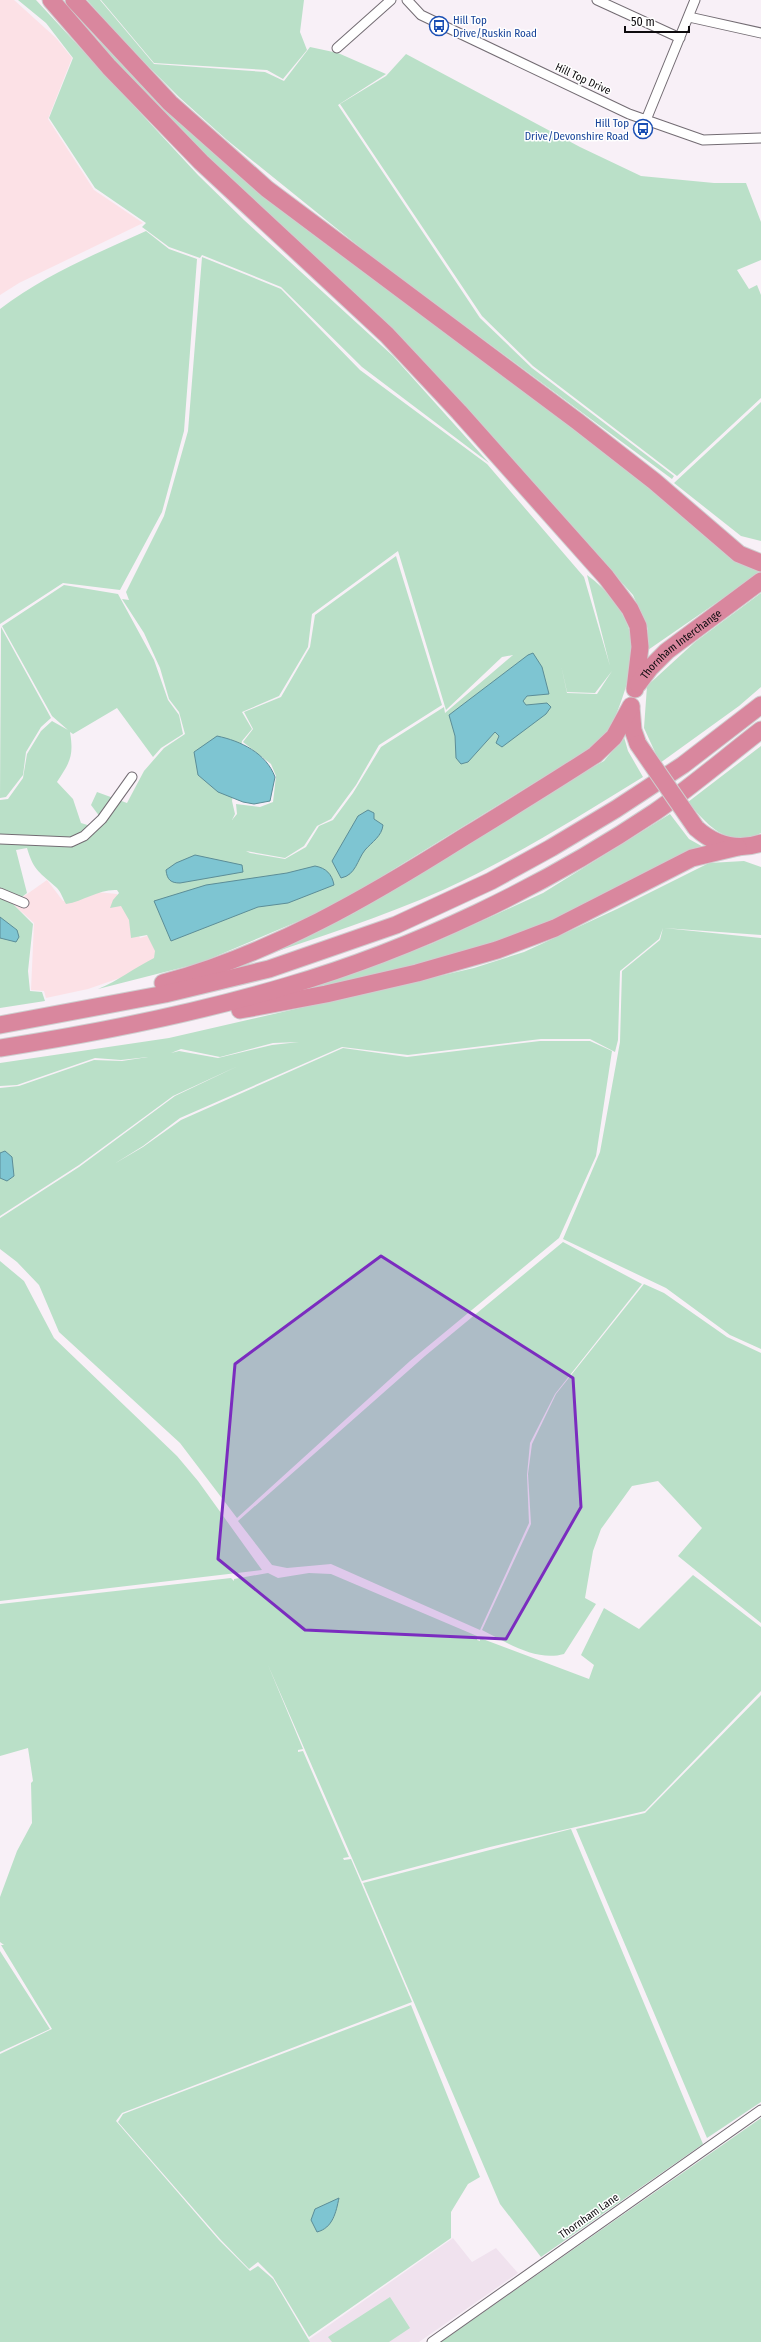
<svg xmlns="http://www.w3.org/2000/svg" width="761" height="2342" font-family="'Fira Sans Condensed',sans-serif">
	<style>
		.industrial { fill: #fce1e6 }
		.built { fill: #f0e2ee }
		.green { fill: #bae0c8; fill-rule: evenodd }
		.water { fill: #7ec5d2; stroke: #5c8d97 }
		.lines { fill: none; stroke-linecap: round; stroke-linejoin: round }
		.street-casing { stroke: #736c73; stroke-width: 11 }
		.highway-casing { stroke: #cfcecf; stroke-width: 19 }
		.street { stroke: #fff; stroke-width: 9 }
		.highway { stroke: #d9879e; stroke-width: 17 }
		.highway-bridge-casing { stroke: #cfcecf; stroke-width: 19; stroke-linecap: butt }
		.highway-bridge { stroke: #d9879e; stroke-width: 17 }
		.marked { fill: #7b2cbf; fill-opacity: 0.2; stroke: #7b2cbf; stroke-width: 3; stroke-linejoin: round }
		.labels { text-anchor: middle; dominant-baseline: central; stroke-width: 3; stroke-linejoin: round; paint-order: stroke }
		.transit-label { font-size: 11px; fill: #164399; stroke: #fff; text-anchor: start }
		.street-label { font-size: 11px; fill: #0e0b0e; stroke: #fff }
	</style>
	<rect width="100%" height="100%" fill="#f8f0f7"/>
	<path class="industrial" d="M0,0H14L56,38L72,58L48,119L94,190L143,223L19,283L0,295Z
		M47,880L63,901L96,892L117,894L140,938L153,934L166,962L88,989L46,998L44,991L31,990L34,923L13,904Z"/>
	<path class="built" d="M453,2238L472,2262L496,2248L518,2273L419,2342H310L308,2340Z"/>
	<path class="green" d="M18,0H36L198,175L244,220L393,356L489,463L362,367L281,287L202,255L200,258L169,247L142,227L146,223L95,188L49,118L73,58L46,23Z
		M87,0H100L154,64L265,72L284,81L310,47L338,53L386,74L338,105L480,318L532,368L674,476L672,479L377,261L227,140L179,97L126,44Z
		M101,0H304L300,32L307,50L283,79L267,70L154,63Z
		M99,39L226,163L316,237L588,437L715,544L761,570V572L648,650V629L633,595L466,409L242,193L101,49Z
		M406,54L580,147L641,176L714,183H746L761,222V260L737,270L749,289L757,285L761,295V398L677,476L533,366L482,316L340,104L386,76Z
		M146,231L169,249L197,259L184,431L162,512L120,590L63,583L0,624V309C45,275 95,254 146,231Z
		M202,257L281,289L360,370L487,464L584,577L610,666L587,575C608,590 628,615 632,641C636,668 617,717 604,740L355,893L306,918L200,963L98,989C118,981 134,968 154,958L155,951L147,935L131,938L129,920L121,906L110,908L113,900L119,893L117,890C99,889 84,901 66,904C63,899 61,892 57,888C40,872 34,872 27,848L16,850L27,893L13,904L33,924L28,971L30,991L42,992L45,1001L0,1008V800L8,799L23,778L27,754L41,731L52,721L68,730L52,716L2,626L64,585L118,594L154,660L168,700L179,715L183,734L161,748L153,757L117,708L73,734L70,732C74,756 70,762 57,782L73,799L81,823L97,828L103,821L91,805L97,792L127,803L144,771L164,748L185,734L179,712L169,699L160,668L144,633L122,599L129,600L126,592L164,516L188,431ZM398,551L446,710L502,657L513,655L445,713L444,707L381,747L353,793L333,820L319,826L306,847L285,859L250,853L246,851L285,858L304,846L317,826L331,819L356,785L379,745L442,705L396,556L315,615L310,647L281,697L244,712L253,729L243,742L271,764L276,776L273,802L260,807L236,804L237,814L232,820L235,814L232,801L242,741L252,729L242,712L279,696L308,647L312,614ZM561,665L567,692L595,693L612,671L597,694L567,693Z
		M761,402V541L741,536L674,483Z
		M761,593V687L739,706L660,763L644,728L647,686L695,642Z
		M1,627L51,718L41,727L26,752L23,775L6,797L0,798Z
		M624,737L628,751L643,777C578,817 513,858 443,890C375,920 305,942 235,965L297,941L354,913L558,786L604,761Z
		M761,746V833C728,849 708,826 688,802Z
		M670,814L689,839L705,848L564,919L471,953L292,995L431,944L543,893Z
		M744,861L761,867V935L664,928L761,938V1349L730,1335L666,1288L563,1239L600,1152L620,1042L622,971L660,940L663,928L659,939L620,971L618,1040L615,1052L590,1039H541L408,1055L342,1047L180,1118L143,1146L114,1164L143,1147L181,1120L343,1048L407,1057L540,1041H590L612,1051L596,1156L559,1238L410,1361L237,1518L180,1443L59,1332L39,1285L17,1262L0,1249V1218L79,1167L175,1096L238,1066L173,1096L79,1165L0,1216V1088L19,1086L94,1060L122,1061L148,1057L121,1060L95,1058L17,1085L0,1086V1063L169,1038L474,968L524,952L617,909L709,863ZM299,1042L272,1045L218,1058L179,1051L171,1053L181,1049L220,1057L273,1043Z
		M563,1242L642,1284L555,1394L530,1443L527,1475L529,1523L480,1630L331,1564L287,1568L272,1565L238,1521L425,1356Z
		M0,1261L24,1281L54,1338L177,1456L198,1481L262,1570L0,1601Z
		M644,1284L664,1293L727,1337L761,1353V1623L678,1556L702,1528L658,1481L632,1486L601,1529L593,1551L585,1598L596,1604L564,1654C536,1662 506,1642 482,1630L531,1524L528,1474L532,1444L556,1394Z
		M268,1573L278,1578L309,1573L331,1574L477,1636V1640L480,1641V1638L589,1679L594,1665L581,1655L604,1608L639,1629L693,1575L761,1627V1691L645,1811L490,1847L362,1881L268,1665L303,1749L298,1750V1752L303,1751L349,1857L343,1858L344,1860L351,1859L412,2002L122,2113L116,2121L219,2240L250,2271L258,2266L273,2279L310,2342H0V2054L52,2029L1,1945H4L0,1942V1897L17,1851L32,1823L31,1783L33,1781L28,1748L0,1756V1604L231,1578L234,1581V1579Z
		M761,1695V2102L707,2138L576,1829L645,1813Z
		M571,1829L703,2144L541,2257L500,2204L363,1883Z
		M0,1951L50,2029L0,2052Z
		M411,2005L480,2177L468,2184L451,2212V2238L309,2337L273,2277L258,2262L249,2269L220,2239L118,2122L123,2114Z
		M761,2118V2342H441Z
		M390,2297L410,2328L389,2342H332L328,2337Z"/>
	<path class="water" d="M533,653L542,667L549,694L527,696L523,701L526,705L547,703L551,707L546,714L502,747L496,743L499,736L495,732L468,762L461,764L456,758L455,736L449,715L528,655Z
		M217,736C241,741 266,753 275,777L270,801L254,804L243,802L218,792L198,775L194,752Z
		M368,810L374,813V819L383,825C382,836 372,842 365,850C357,860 356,875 341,878L332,861L358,816Z
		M195,855L242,865L243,872L180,883C171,883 167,880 166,870L176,863Z
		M315,866C326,868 332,874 334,885L288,903L258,907L171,941L154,901L206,885L287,873Z
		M0,917L17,930L19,937L16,942L0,938Z
		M5,1151L12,1157L14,1176L7,1181L0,1178V1153Z
		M339,2198C336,2212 333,2228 317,2232L311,2220L315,2209Z"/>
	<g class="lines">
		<defs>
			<path id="street" d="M407,0L421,15L629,114L703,140L761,138
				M597,0L680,38
				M689,17L761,33
				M337,48L391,0
				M646,120L695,0
				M0,839L71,842L84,836L102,819L132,777
				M0,893L24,903
				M432,2342L761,2110"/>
			<g id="highway">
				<path d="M51,0L109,67L201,162L387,335L459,412L606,577L630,609L638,626L640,647L635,689"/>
				<path d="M74,0L170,103L267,189L577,421L654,481L739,554L761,563"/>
				<path id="s1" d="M638,684L650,668L667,651L761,581"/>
				<path d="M631,707L633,730L638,744"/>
				<path d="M696,828C715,845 737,851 761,843"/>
				<path d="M163,983C273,953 369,897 464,837C508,810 552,783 595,755L614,737L631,706"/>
				<path d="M240,1010L326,994L417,973L497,950L555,928L692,858L738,847"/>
				<path d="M0,1025L165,994L269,969L396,925L491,881L551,848L616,809L683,765L761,705"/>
				<path d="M0,1048C97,1033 193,1014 287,986C416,948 543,887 655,812C691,787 726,757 761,730"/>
			</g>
		</defs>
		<use href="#street" class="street-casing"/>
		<use href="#highway" class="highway-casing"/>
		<use href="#street" class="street"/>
		<use href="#highway" class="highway"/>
		<defs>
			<path id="highway-bridge" d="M638,744L696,828"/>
		</defs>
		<use href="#highway-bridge" class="highway-bridge-casing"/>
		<use href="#highway-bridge" class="highway-bridge"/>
	</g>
	<path class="marked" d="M381,1256L573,1378L581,1507L506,1639L305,1630L218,1559L235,1364Z"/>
	<defs>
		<symbol id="bus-ring" viewBox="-11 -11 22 22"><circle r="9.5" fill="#fff" stroke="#1a4fb4" stroke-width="1.5"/><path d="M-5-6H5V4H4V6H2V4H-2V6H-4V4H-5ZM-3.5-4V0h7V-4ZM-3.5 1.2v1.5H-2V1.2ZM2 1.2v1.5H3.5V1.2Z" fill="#1a4fb4"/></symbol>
	</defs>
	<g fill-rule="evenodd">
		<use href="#bus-ring" x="428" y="15" width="22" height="22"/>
		<use href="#bus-ring" x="632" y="118" width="22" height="22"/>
	</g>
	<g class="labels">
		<g class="transit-label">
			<text x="453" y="20">Hill Top<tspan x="453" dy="13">Drive/Ruskin Road</tspan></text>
			<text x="629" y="123" text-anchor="end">Hill Top<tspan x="629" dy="13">Drive/Devonshire Road</tspan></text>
		</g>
		<g class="street-label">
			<text transform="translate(583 79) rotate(25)">Hill Top Drive</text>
			<text stroke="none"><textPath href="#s1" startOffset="59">Thornham Interchange</textPath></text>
			<text transform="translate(589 2216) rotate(-35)">Thornham Lane</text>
		</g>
	</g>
	<path d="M625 26v6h64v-6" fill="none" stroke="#0e0b0e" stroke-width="2"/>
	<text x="631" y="26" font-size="12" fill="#0e0b0e" stroke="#ffffff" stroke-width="3" paint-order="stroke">50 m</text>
</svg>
